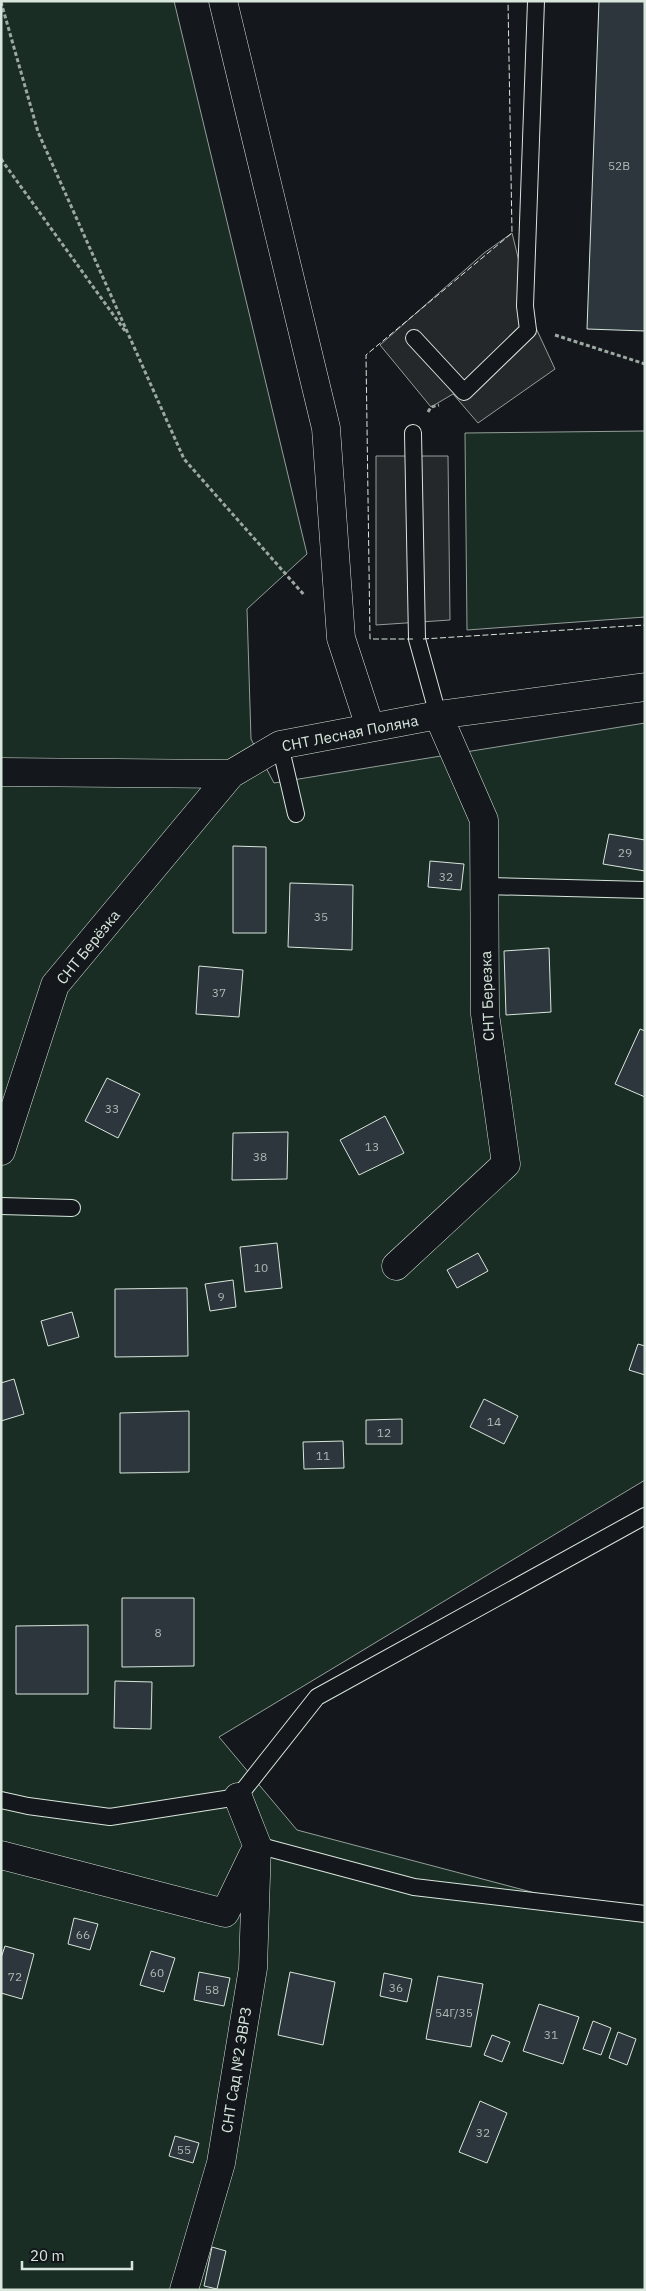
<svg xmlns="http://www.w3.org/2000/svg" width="646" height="2291" font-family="'IBM Plex Sans',sans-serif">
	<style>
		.green { fill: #1a2d24; stroke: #939e99 }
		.parking { fill: #24282b; stroke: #939e99 }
		.building { fill: #2c363c; stroke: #d8e6dc }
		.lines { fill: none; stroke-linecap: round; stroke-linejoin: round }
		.service-casing { stroke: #d8e6dc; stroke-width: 18 }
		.minor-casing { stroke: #d8e6dc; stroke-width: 29 }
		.path { stroke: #9da8a2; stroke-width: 3; stroke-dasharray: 4 2.5; stroke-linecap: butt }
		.service { stroke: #14181c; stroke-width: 16 }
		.minor { stroke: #14181c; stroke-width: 28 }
		.fence { stroke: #d8e6dc; stroke-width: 1; stroke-dasharray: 6 2.5; stroke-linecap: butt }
		.labels { text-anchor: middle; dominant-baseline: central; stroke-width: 4; stroke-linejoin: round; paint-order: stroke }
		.number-label { font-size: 12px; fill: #adbab4 }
		.street-label { font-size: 15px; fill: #d8e6dc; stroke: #14181c }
	</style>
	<rect width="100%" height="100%" fill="#14181c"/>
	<path class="green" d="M1,1H174L307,554L247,609L251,739L274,783L645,723V1480L219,1737L297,1830L645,1922V2290H1Z
		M645,431V617L467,630L465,433Z"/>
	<path class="parking" d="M512,233L535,326L555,369L478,423L453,394L431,407L380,345L484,253Z
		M376,456H448L450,620L376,625Z"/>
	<path class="building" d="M599,1H645V331L587,329Z
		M609,834L645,840V871L603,864Z
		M233,846L266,847V933H233Z
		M430,861L464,864L461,890L428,887Z
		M290,883L353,885L352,950L288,947Z
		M549,948L551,1012L506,1015L504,951Z
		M199,966L243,970L239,1017L196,1014Z
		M640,1029L645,1031V1097L615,1084Z
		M107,1078L140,1094L118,1138L85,1121Z
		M385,1116L404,1153L359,1175L340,1140Z
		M288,1132L287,1179L232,1180L233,1133Z
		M277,1243L282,1288L245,1292L240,1247Z
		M478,1253L488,1271L457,1288L447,1270Z
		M233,1280L236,1307L210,1311L205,1284Z
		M187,1288L188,1356L115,1357V1289Z
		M72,1312L79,1337L48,1346L41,1321Z
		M638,1344L645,1346V1375L629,1370Z
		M14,1379L24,1414L1,1421V1383Z
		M484,1399L518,1416L504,1444L470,1427Z
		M189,1411V1472L120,1473V1413Z
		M402,1419V1444H366V1420Z
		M343,1441L344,1468L304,1469L303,1442Z
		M122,1598H194V1666L122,1667Z
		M88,1625V1694H16V1626Z
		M115,1681L152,1682L151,1729L114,1728Z
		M74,1918L98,1924L90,1950L68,1944Z
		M5,1946L34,1954L22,1999L1,1993V1958Z
		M151,1951L175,1958L164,1992L140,1985Z
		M199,1972L230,1978L224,2006L194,2000Z
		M290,1972L335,1982L323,2045L278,2035Z
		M384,1973L412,1979L407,2002L380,1996Z
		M438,1976L483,1984L471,2047L426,2039Z
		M539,2004L579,2017L563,2064L523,2051Z
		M593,2021L611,2028L601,2055L583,2049Z
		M618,2032L636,2039L627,2065L609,2058Z
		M492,2035L510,2042L502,2062L484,2055Z
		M480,2101L507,2113L487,2163L459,2152Z
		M175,2136L199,2143L193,2163L169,2156Z
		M212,2247L226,2251L217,2289L204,2286Z"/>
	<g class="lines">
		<defs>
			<path id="service" d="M414,338L464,392L528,330L525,306L536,1
				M413,433L417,639L438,715
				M280,745L296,814
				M485,886L645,890
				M1,1206L72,1208
				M1,1800L28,1806L110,1817L238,1797L317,1697L645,1516
				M257,1845L414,1887L645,1914"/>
			<path id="minor" d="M223,1L326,428L341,638L370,727
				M1,772L231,774L280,745L438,715L645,687
				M1,1151L55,985L231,774
				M396,1266L506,1164L485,1014L484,820L438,715
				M1,1855L225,1913L253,1855
				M184,2290L221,2163L253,1968L257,1845L238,1797"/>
		</defs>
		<use href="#service" class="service-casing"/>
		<use href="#minor" class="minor-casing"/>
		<path class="path" d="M1,2L38,132L184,459L305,596
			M1,159L125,331
			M555,335L645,364
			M428,412L431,407L439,405"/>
		<use href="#service" class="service"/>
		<use href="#minor" class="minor"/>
		<path class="fence" d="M413,639H370L366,355L512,233L508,1
			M423,639L645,625"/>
	</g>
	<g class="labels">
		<g class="number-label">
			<text x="619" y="165">52В</text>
			<text x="625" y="852">29</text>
			<text x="446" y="876">32</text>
			<text x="321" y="916">35</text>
			<text x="219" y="992">37</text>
			<text x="112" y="1108">33</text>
			<text x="372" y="1146">13</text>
			<text x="260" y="1156">38</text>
			<text x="261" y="1267">10</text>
			<text x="221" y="1296">9</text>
			<text x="494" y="1421">14</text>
			<text x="384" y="1432">12</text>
			<text x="323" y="1455">11</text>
			<text x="158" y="1632">8</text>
			<text x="83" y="1934">66</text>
			<text x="157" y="1972">60</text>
			<text x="15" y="1976">72</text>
			<text x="396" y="1987">36</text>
			<text x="212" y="1989">58</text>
			<text x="454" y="2012">54Г/35</text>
			<text x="551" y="2034">31</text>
			<text x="483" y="2132">32</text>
			<text x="184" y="2149">55</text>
		</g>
		<g class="street-label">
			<text transform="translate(350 733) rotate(-11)">СНТ Лесная Поляна</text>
			<text transform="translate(88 947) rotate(-51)">СНТ Берёзка</text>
			<text transform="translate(487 996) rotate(-92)">СНТ Березка</text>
			<text transform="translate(236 2070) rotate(-81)">СНТ Сад №2 ЭВРЗ</text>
		</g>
	</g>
	<rect width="646" height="2291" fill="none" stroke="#d8e6dc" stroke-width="5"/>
	<path d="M22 2261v8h110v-8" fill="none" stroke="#d8e6dc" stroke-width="2.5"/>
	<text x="30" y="2261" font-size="15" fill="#d8e6dc" stroke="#14181c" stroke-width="4" paint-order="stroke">20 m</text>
</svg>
